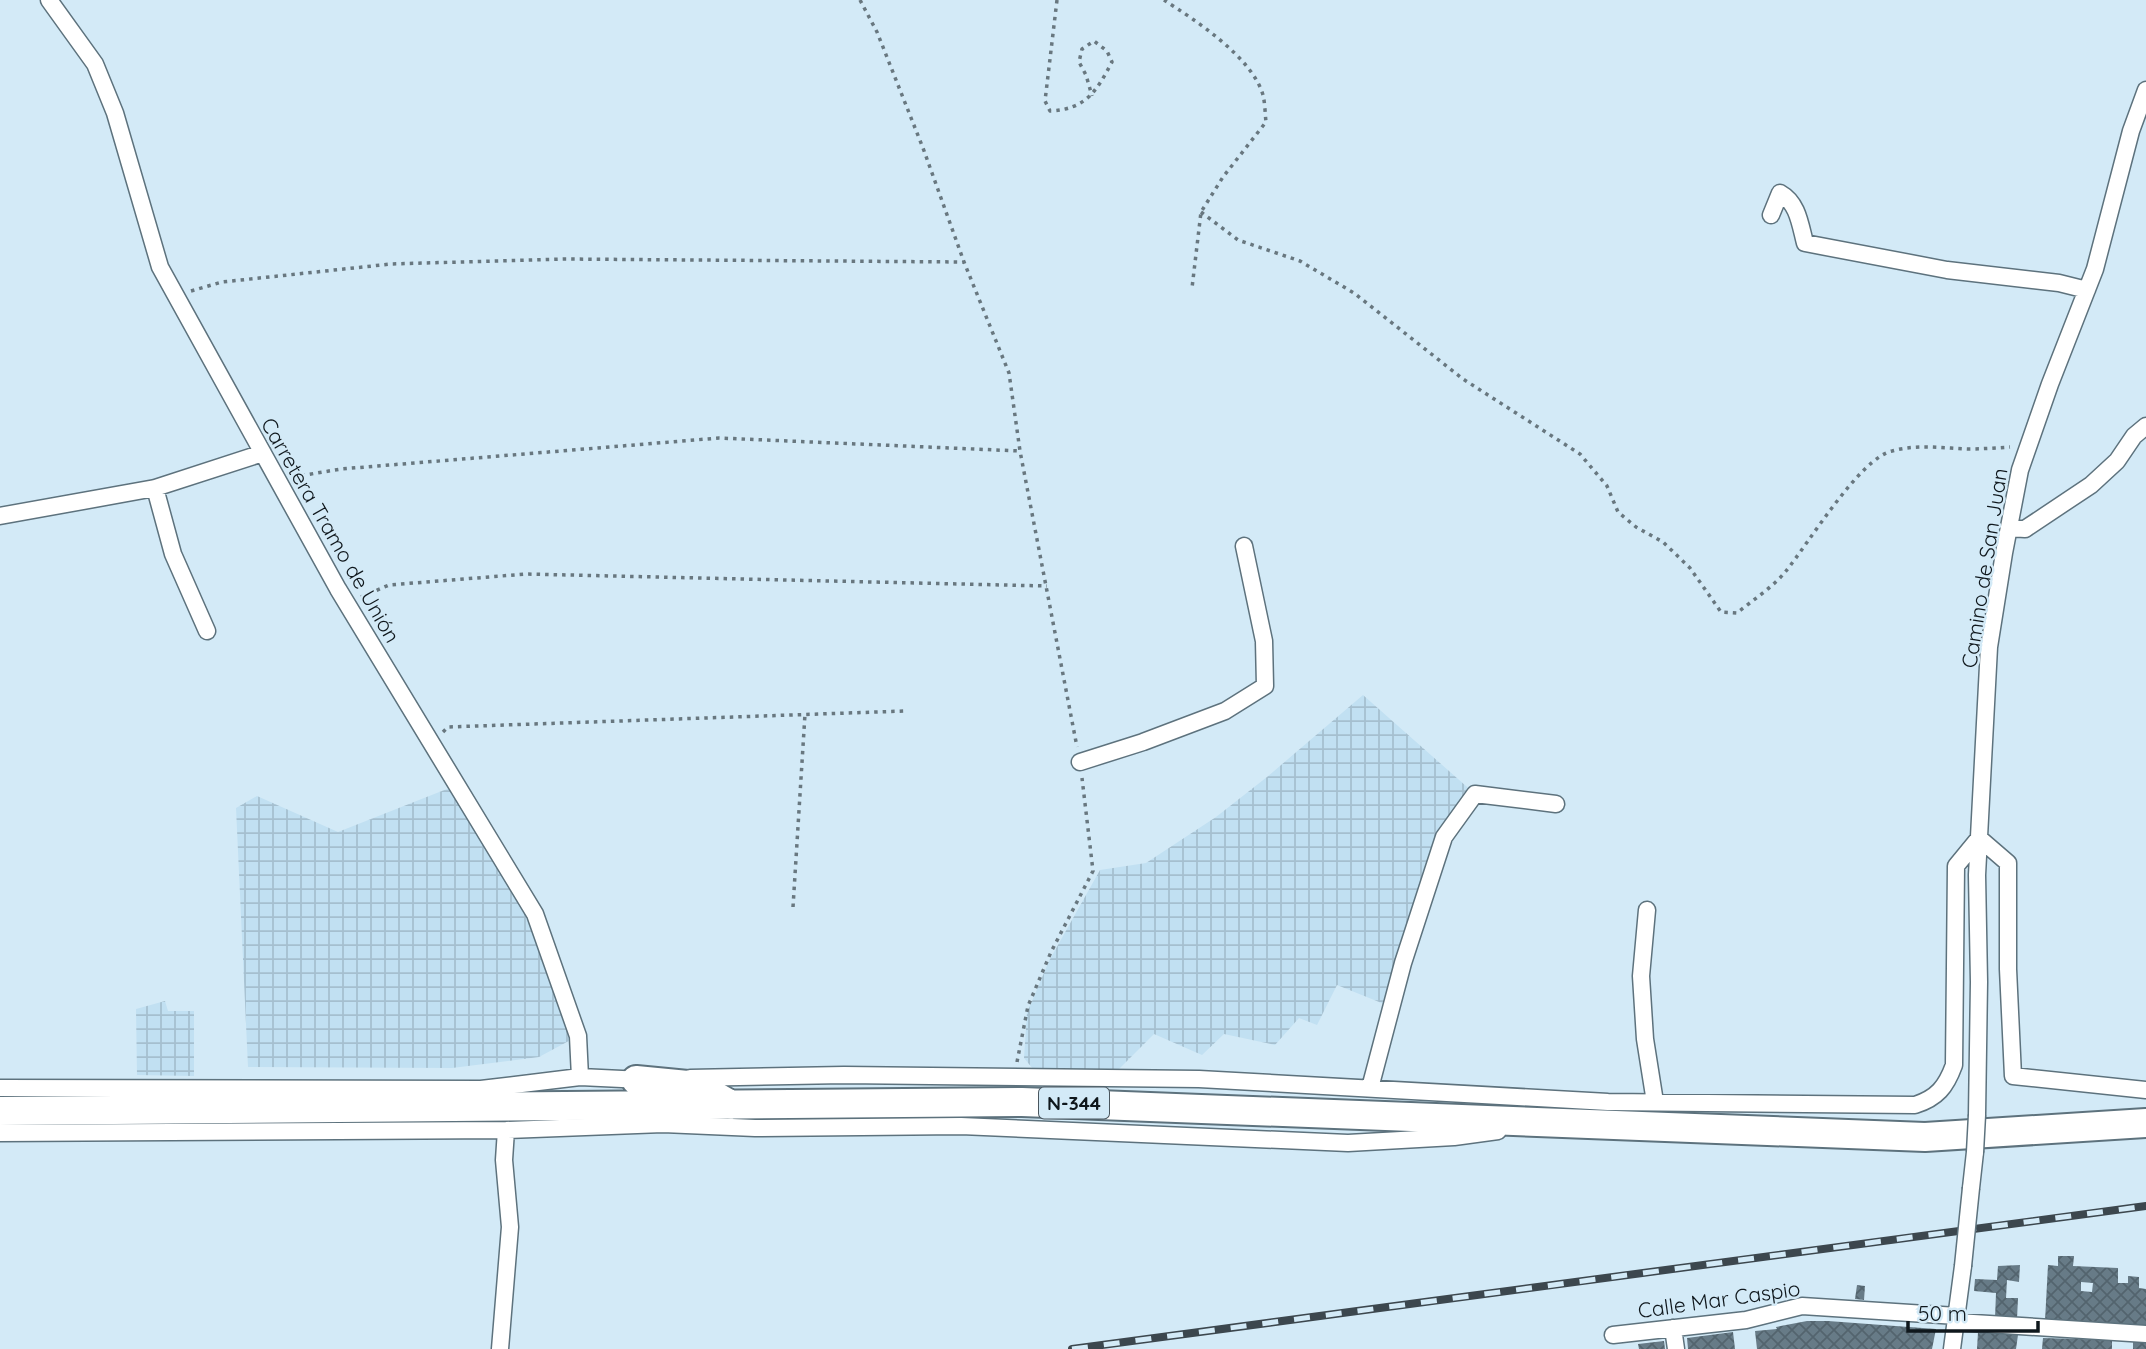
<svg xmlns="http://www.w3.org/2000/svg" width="2146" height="1349" font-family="Quicksand,sans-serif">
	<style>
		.industrial { fill: url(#industrial-grid) }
		.building { fill: url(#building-cross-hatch); fill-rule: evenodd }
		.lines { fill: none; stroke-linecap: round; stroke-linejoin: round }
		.street-casing { stroke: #5d727d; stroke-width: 19 }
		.highway-casing { stroke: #5d727d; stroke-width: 32 }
		.path { stroke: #68777f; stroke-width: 3.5; stroke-dasharray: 3.5 5; stroke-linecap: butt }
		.street { stroke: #fff; stroke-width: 16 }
		.highway { stroke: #fff; stroke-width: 28 }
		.rail-casing { stroke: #3c474e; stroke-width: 8 }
		.rail { stroke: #d3eaf7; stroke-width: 5; stroke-dasharray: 16; stroke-linecap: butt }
		.street-bridge-casing { stroke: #5d727d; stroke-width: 19; stroke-linecap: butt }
		.street-bridge { stroke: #fff; stroke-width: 16 }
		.labels { text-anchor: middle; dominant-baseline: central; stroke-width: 5; stroke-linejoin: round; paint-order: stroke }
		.shield { fill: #d3eaf7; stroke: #4a565e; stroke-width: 2 }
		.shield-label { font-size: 19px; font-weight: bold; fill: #0f171c }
		.street-label { font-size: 21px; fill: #0f171c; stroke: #d3eaf7 }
	</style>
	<defs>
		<pattern id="industrial-grid" width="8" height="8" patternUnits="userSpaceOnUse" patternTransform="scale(1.75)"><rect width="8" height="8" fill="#c1e0f2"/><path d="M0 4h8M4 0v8" fill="none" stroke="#a5bfcf"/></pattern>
		<pattern id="building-cross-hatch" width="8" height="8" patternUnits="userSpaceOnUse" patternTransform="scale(1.75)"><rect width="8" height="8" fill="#677b87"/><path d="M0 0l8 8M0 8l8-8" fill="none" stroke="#53646e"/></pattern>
	</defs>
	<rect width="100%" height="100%" fill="#d3eaf7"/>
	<path class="industrial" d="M1363,695L1475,794L1444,837L1389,1006L1337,985L1317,1025L1299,1018L1275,1045L1224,1034L1202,1055L1154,1034L1113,1075L1033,1069L1024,1058L1027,1013L1049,961L1100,870L1146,863L1216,817L1267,777Z
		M457,785L535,914L578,1036L539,1057L452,1068L248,1067L236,808L257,796L338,832Z
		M165,1001L168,1011H194V1076L137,1075L136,1009Z"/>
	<path class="building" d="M2058,1256H2074L2073,1266L2118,1268V1283H2128V1276L2139,1277V1288L2146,1289V1329L2045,1321L2048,1265L2058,1266ZM2081,1282L2093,1283L2092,1292L2081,1291Z
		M2020,1265L2019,1282L2007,1280L2006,1298H2018L2017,1319L1995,1318L1996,1293L1974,1291L1975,1279L1997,1280L1998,1266Z
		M1857,1285L1865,1286L1864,1300L1855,1299Z
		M1807,1321H1828L1936,1329L1932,1349H1757L1755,1331L1777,1329L1776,1327Z
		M1733,1332L1735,1349H1688L1687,1338Z
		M1978,1332L2018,1335L2016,1349H1977Z
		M2043,1338L2112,1340V1349H2042Z
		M1664,1341L1665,1349H1639L1638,1344Z
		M2133,1342L2146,1343V1349H2133Z"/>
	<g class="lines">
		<defs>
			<path id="street" d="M49,0L95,64L115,113L160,267L338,589L535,914L578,1036L580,1077
				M1771,215L1780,193C1798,203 1800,224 1805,243L1947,270L2059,283L2087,290
				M155,488L173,554L207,631
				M0,516L155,488L263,453
				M2009,528L2025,529L2091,485L2117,461L2134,436L2146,426
				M1080,762L1143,742L1225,711L1265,686L1264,641L1244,546
				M1647,910L1641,976L1645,1039L1655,1102
				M690,1078L844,1075L1199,1079L1608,1102L1915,1105C1937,1098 1946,1087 1954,1065L1956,866L1979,838L2008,863V969L2013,1076L2146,1090
				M0,1088L481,1089L580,1077L643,1080
				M1370,1088L1403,963L1444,837L1475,794L1556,804
				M1977,1115L1979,982L1977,875L1989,647L2004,553L2020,470L2050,384L2095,269L2131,131L2146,90
				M0,1133L506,1130L663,1124L755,1128L961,1126L1348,1143L1454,1137L1498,1131
				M1971,1188L1975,1152
				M1957,1322L2146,1334
				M1673,1328L1676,1349
				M1613,1335L1746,1320L1802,1306L1957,1316
				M500,1349L510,1227L504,1160L506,1130
				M1952,1349L1963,1266"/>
			<path id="highway" d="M636,1080L698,1086L731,1105
				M0,1111L1022,1102L1925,1137L2146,1123"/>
		</defs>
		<use href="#street" class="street-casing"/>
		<use href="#highway" class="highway-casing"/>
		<path class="path" d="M860,0L877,32L923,148L964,262L1009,373L1020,451L1077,747
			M1057,0L1045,101L1050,111C1086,109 1096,92 1112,62L1107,51L1094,41L1082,49L1079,62L1086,75L1092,96
			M1164,0C1195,20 1252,57 1263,95C1265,103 1265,113 1266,122L1223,177L1201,212L1192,288
			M1201,212L1238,240L1300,261L1354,293L1463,379L1580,454L1607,486L1618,512L1636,527L1663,542L1690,568L1721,612L1737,613C1753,600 1773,587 1786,571C1808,544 1860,458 1892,451C1917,444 1942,448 1967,449C1982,449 1996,448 2010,447
			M191,291L222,282L391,264L564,259L964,262
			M293,477L341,469L719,438L1020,451
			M361,597L389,585L526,574L1047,586
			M443,732L448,727L905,711
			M793,907L805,714
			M1017,1062L1028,1006L1051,952L1093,871L1082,778"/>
		<use href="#street" class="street"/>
		<use href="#highway" class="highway"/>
		<defs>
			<path id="rail" d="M1072,1349L2146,1206"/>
		</defs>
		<use href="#rail" class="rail-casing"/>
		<use href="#rail" class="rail"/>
		<defs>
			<path id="street-bridge" d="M1975,1152L1977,1115
				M1963,1266L1971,1188"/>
		</defs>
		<use href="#street-bridge" class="street-bridge-casing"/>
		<use href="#street-bridge" class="street-bridge"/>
	</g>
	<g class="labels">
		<rect class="shield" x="1039" y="1087.5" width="70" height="31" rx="5"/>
		<g class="shield-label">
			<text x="1074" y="1103">N-344</text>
		</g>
		<g class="street-label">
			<text transform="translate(331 530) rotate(60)">Carretera Tramo de Unión</text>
			<text transform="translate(1984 568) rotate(-81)">Camino de San Juan</text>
			<text transform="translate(1719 1299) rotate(-8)">Calle Mar Caspio</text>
		</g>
	</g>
	<path d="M1908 1321v10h130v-10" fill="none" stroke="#0f171c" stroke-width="3.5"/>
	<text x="1918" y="1321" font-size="21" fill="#0f171c" stroke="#d3eaf7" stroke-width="5" paint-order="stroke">50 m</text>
</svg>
